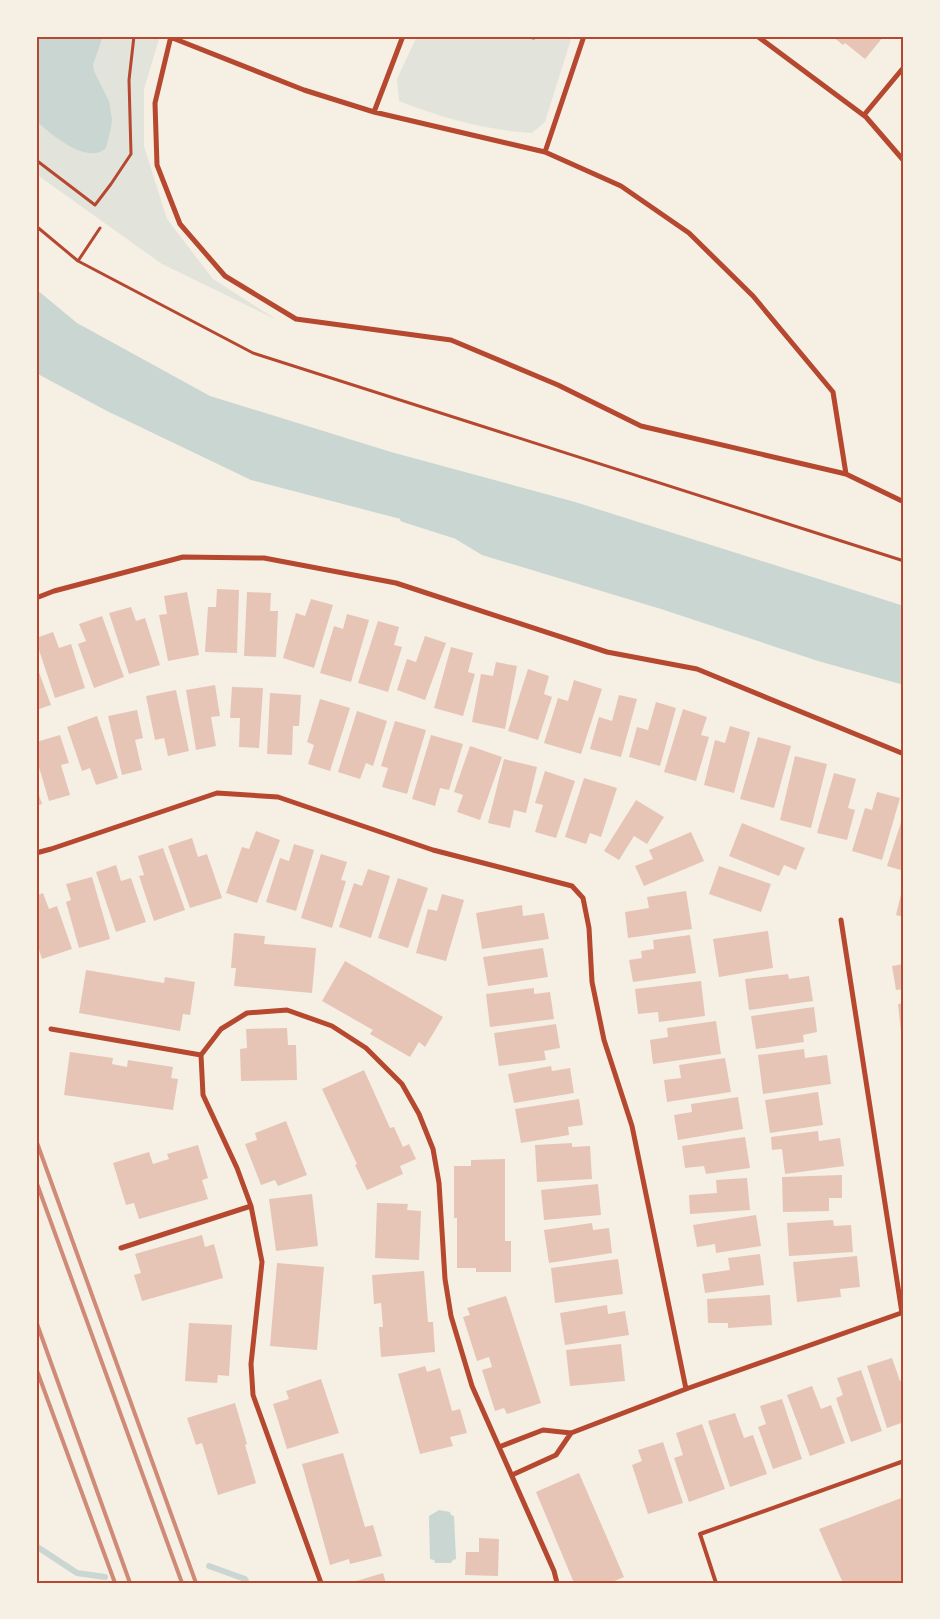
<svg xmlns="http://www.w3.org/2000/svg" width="940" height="1619" font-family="Barlow,sans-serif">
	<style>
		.green { fill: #e2e4dc }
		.water { fill: #c9d6d2 }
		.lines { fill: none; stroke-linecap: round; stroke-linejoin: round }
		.stream { stroke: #c9d6d2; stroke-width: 6 }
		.building { fill: #e6c5b7 }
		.path { stroke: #b5482f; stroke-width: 3 }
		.service { stroke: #b5482f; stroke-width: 4 }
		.minor { stroke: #b5482f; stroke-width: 5 }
		.rail { stroke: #cf8b77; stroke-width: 4 }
		.neatline { fill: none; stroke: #b5482f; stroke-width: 2 }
	</style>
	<rect width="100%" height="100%" fill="#f6efe4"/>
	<path class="green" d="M36,36H160L144,89V146L167,219L213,279L277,320L162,264L36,174Z
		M417,36H572L545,122L532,133C485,130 442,118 399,101L397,79Z"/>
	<path class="water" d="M36,36H103L93,65L94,71L109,101L112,119L111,128L106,148C103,150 100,153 96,153C76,156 50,133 36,121Z
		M36,289L77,323L210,396L391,452L575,502L904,606V685L818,661L661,609L482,555L439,529L251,480L107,411L36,373Z
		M439,1510L450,1512L451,1515L454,1516L456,1559L453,1560L451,1563H435L434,1560L430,1559L429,1516Z"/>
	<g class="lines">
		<path class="stream" d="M403,519L453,535
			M36,1546L77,1573L105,1577
			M209,1566L245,1579L247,1583"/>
	</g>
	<path class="building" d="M832,36H884L865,59L845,43L843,45Z
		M217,589L239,590L237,653L205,652L208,607H216Z
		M187,592L199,655L168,661L159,615L167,614L164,596Z
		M247,592L271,593L270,611H278L276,657L244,656Z
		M311,599L333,605L314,668L283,658L296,613L305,616Z
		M131,607L136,621L145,618L160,665L129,674L109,613Z
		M347,614L369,620L351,682L320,673L334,626L343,629Z
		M102,616L124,677L94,688L78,644L86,641L79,624Z
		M378,621L399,627L394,645L402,647L388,692L358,683Z
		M53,632L59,648L71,644L85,688L55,698L36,641V638Z
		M425,636L446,643L425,700L397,690L407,659L416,662Z
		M451,647L473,653L468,672L475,674L463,716L434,708Z
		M496,662L517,666L505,729L472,722L481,674L493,676Z
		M36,664L51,705L36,710Z
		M528,669L549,676L544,694L552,697L538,740L508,731Z
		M574,680L602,689L581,754L544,743L558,698L568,701Z
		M215,685L220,716L211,717L216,746L196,750L186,690Z
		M232,687L263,688L259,748L239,747L240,718H230Z
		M176,690L189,751L168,756L164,738L155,740L146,696Z
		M270,693L301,695L299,726H293L292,755L267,754Z
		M619,695L637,699L621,757L590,749L599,717L612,721Z
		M320,699L350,708L330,771L308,764L314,745L307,742Z
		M656,702L676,708L660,766L629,757L637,727L648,730Z
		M683,709L707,717L701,735L709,737L696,781L664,772Z
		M137,710L143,738L135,740L142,770L122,775L108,716Z
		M357,711L387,721L373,766L366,763L360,779L338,772Z
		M97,716L118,778L96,785L90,768L82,771L67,727Z
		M395,721L426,730L407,794L382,787L388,768L381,766Z
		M730,726L750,732L734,793L704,785L715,740L725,743Z
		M60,735L69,763L61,765L70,795L49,801L36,757V742Z
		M431,735L463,744L449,790L440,788L435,806L412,799Z
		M758,737L791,746L774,808L740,799Z
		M470,746L502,757L480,820L457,812L463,795L454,792Z
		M795,756L827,764L811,828L780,820Z
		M504,759L537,767L526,813L514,810L510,828L488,823Z
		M545,771L575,781L556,838L535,832L543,805L535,803Z
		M834,773L856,779L848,808L855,810L847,840L817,833Z
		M584,778L617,788L601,837L590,833L586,844L565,837Z
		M36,786L42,804L36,806Z
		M877,792L900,798L882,860L852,851L865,808L872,810Z
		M636,800L664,817L647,844L634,836L619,860L604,851Z
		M904,813V871L887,866Z
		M742,823L805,848L796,870L784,865L779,876L729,856Z
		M256,831L280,840L257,903L226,893L242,847L249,849Z
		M691,832L704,861L644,886L635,866L653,859L649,850Z
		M192,838L198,857L207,854L222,898L190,908L168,846Z
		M294,844L314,850L296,911L266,902L280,858L289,861Z
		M163,848L185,910L154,921L139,876L144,875L138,856Z
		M321,854L347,862L341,880L346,881L332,928L301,918Z
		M116,865L121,881L131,878L146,922L116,932L96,872Z
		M719,866L771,884L761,912L709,894Z
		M368,869L390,876L371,938L339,927L354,883L362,886Z
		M92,877L110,939L79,948L66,902L71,900L66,884Z
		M398,878L428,888L408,948L378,938Z
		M903,886L904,887V917L896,915Z
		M686,891L692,929L628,938L625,912L649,908L647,897Z
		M43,893L49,909L57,906L72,949L42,959L36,941V896Z
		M442,894L464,900L446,961L416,953L428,909L437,911Z
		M522,905L523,916L544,913L549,939L482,949L476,913Z
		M768,931L773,968L719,977L713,939Z
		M234,933L265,936L264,944L316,948L312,993L234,986L236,968H231Z
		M690,935L696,973L633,982L629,960L642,958L641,951L654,949L653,940Z
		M543,948L548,977L488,986L483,957Z
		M345,961L443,1017L425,1047L419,1042L410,1057L370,1034L373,1030L322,1001Z
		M904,964V989L896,990L892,966Z
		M86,970L164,983L165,977L195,982L190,1015L183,1014L180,1031L79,1013Z
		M788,974L789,979L809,976L813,1001L749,1010L745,979Z
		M701,981L705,1016L659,1022L658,1012L638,1014L635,989Z
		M534,988V994L550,992L554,1019L490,1027L486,994Z
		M904,1003V1032H901L898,1004Z
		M814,1007L817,1032L803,1035L804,1042L756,1049L751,1016Z
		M716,1021L721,1054L653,1064L650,1040L668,1037L667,1028Z
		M556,1024L560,1048L544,1051L546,1060L499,1066L494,1033Z
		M287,1028L288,1045H296L297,1080L241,1081L240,1049L247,1048L246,1029Z
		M804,1049L805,1058L827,1055L831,1084L763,1094L758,1055Z
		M70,1052L113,1058L112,1064L127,1067L128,1060L173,1067L171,1078L178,1079L173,1110L64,1095Z
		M725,1058L731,1092L667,1102L664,1080L681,1078L679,1065Z
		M551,1066L552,1071L570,1068L574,1093L514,1103L508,1074Z
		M364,1070L390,1128L394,1127L403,1147L409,1144L416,1159L400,1166L403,1174L367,1190L355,1165L357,1164L322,1089Z
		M818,1092L823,1125L770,1133L765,1100Z
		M738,1097L743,1129L678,1140L674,1115L692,1112L691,1104Z
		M579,1099L583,1125L568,1127L569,1135L521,1143L515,1109Z
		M286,1121L307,1175L278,1186L275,1180L261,1185L245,1144L257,1140L255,1133Z
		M818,1131L819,1141L840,1138L844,1166L785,1174L782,1149L772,1150L771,1137Z
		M745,1137L750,1168L706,1174L704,1166L685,1168L682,1146Z
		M572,1143V1147L590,1146L592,1179L537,1182L535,1145Z
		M198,1145L208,1178L202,1180L208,1199L139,1219L134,1203L126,1205L113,1163L149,1152L153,1164L169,1159L167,1154Z
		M505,1159V1241H511V1272H476V1268H457V1218H454V1166H471V1160Z
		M842,1175V1198H829V1211L783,1212L782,1177Z
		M747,1178L750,1210L690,1214L689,1195L717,1193L716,1180Z
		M598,1184L601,1215L544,1220L541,1190Z
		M312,1194L318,1246L276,1251L269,1199Z
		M377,1203L408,1204L407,1210L421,1211L419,1260L375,1258Z
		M756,1215L761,1246L716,1253L715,1244L697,1247L693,1225Z
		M833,1220L834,1226L851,1225L853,1252L789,1256L787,1223Z
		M592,1223L593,1230L609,1228L612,1253L549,1263L544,1230Z
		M202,1235L205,1247L214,1244L223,1278L142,1301L134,1275L141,1273L135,1254Z
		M760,1254L764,1285L705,1293L702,1274L730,1270L728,1258Z
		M857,1256L860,1287L840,1289L841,1297L797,1302L793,1262Z
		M618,1259L623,1294L555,1303L551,1268Z
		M277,1263L324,1267L317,1350L270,1346Z
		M424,1271L428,1322H433L435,1352L381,1357L379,1327H383L381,1303L374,1304L372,1275Z
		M770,1295L772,1325L728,1328V1323H708L707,1299Z
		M506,1296L541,1403L507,1414L504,1408L495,1411L482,1370L492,1367L489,1357L477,1361L463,1317L470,1315L467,1308Z
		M607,1305L608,1314L625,1311L629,1335L565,1345L560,1313Z
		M189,1323L232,1325L229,1376L218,1375L217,1383L185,1381Z
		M621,1344L625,1381L570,1386L566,1350Z
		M892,1358L900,1381L904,1379V1422L887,1428L867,1366Z
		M425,1366L427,1372L440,1368L452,1411L460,1409L467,1433L450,1437L453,1446L420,1454L398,1374Z
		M861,1370L882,1431L851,1442L836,1398L843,1395L837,1378Z
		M321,1379L339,1433L287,1449L273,1404L289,1399L286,1391Z
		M812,1386L821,1409L831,1405L845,1443L810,1456L787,1395Z
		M782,1399L802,1459L773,1469L758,1427L766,1424L760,1406Z
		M235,1403L247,1444L245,1445L256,1483L218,1495L202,1443L196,1445L187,1418Z
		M735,1413L744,1438L753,1435L767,1474L730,1487L708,1421Z
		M702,1424L725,1489L689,1502L674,1458L683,1455L676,1433Z
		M663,1442L683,1503L648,1514L632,1465L642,1461L638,1450Z
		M343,1453L365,1527L373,1525L382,1556L350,1564L349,1559L330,1565L302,1464Z
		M579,1473L624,1577L610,1583H574L536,1492Z
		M904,1497V1583H843L819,1529Z
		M479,1538L499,1539L498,1576L465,1575L466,1552H479Z
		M383,1573L386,1583H353V1582Z"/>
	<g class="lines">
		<path class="path" d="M522,36L534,38L536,36
			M36,160L95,205L111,184L131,154L129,80L134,36
			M36,226L78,261L253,353L904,561
			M78,261L100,228"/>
		<path class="service" d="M716,1583L700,1534L904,1461"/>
		<path class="minor" d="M171,36L155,103L157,165L180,224L225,276L296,319L451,340L558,385L641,426L846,474L904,502
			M757,36L866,117L904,161
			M170,37L304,90L374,112L545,152L621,186L689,233L753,296L833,392L846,474
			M374,112L403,36
			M864,115L904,67
			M545,152L584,36
			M36,598L54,591L183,557L264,558L396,583L607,652L697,669L904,754
			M36,853L51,849L217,793L278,797L433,850L572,886L583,898L589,928L592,982L604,1040L632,1126L686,1389
			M841,920L902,1313
			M51,1029L201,1055
			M201,1055L221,1029L247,1013L287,1010L332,1026L366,1048L402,1084L419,1114L433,1149L439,1183L445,1279L451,1316L472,1386L554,1571L557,1583
			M201,1055L203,1095L237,1168L251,1206L262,1262L251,1364L253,1395L321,1583
			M121,1248L251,1206
			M499,1447L543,1430L571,1433L686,1389L904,1312
			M512,1475L556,1455L571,1433"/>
		<path class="rail" d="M36,1140L196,1583
			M36,1181L182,1583
			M36,1321L130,1583
			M36,1368L115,1583"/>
	</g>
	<rect width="940" height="1619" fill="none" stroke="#f6efe4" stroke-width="75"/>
	<rect x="38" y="38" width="864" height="1544" class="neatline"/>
</svg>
